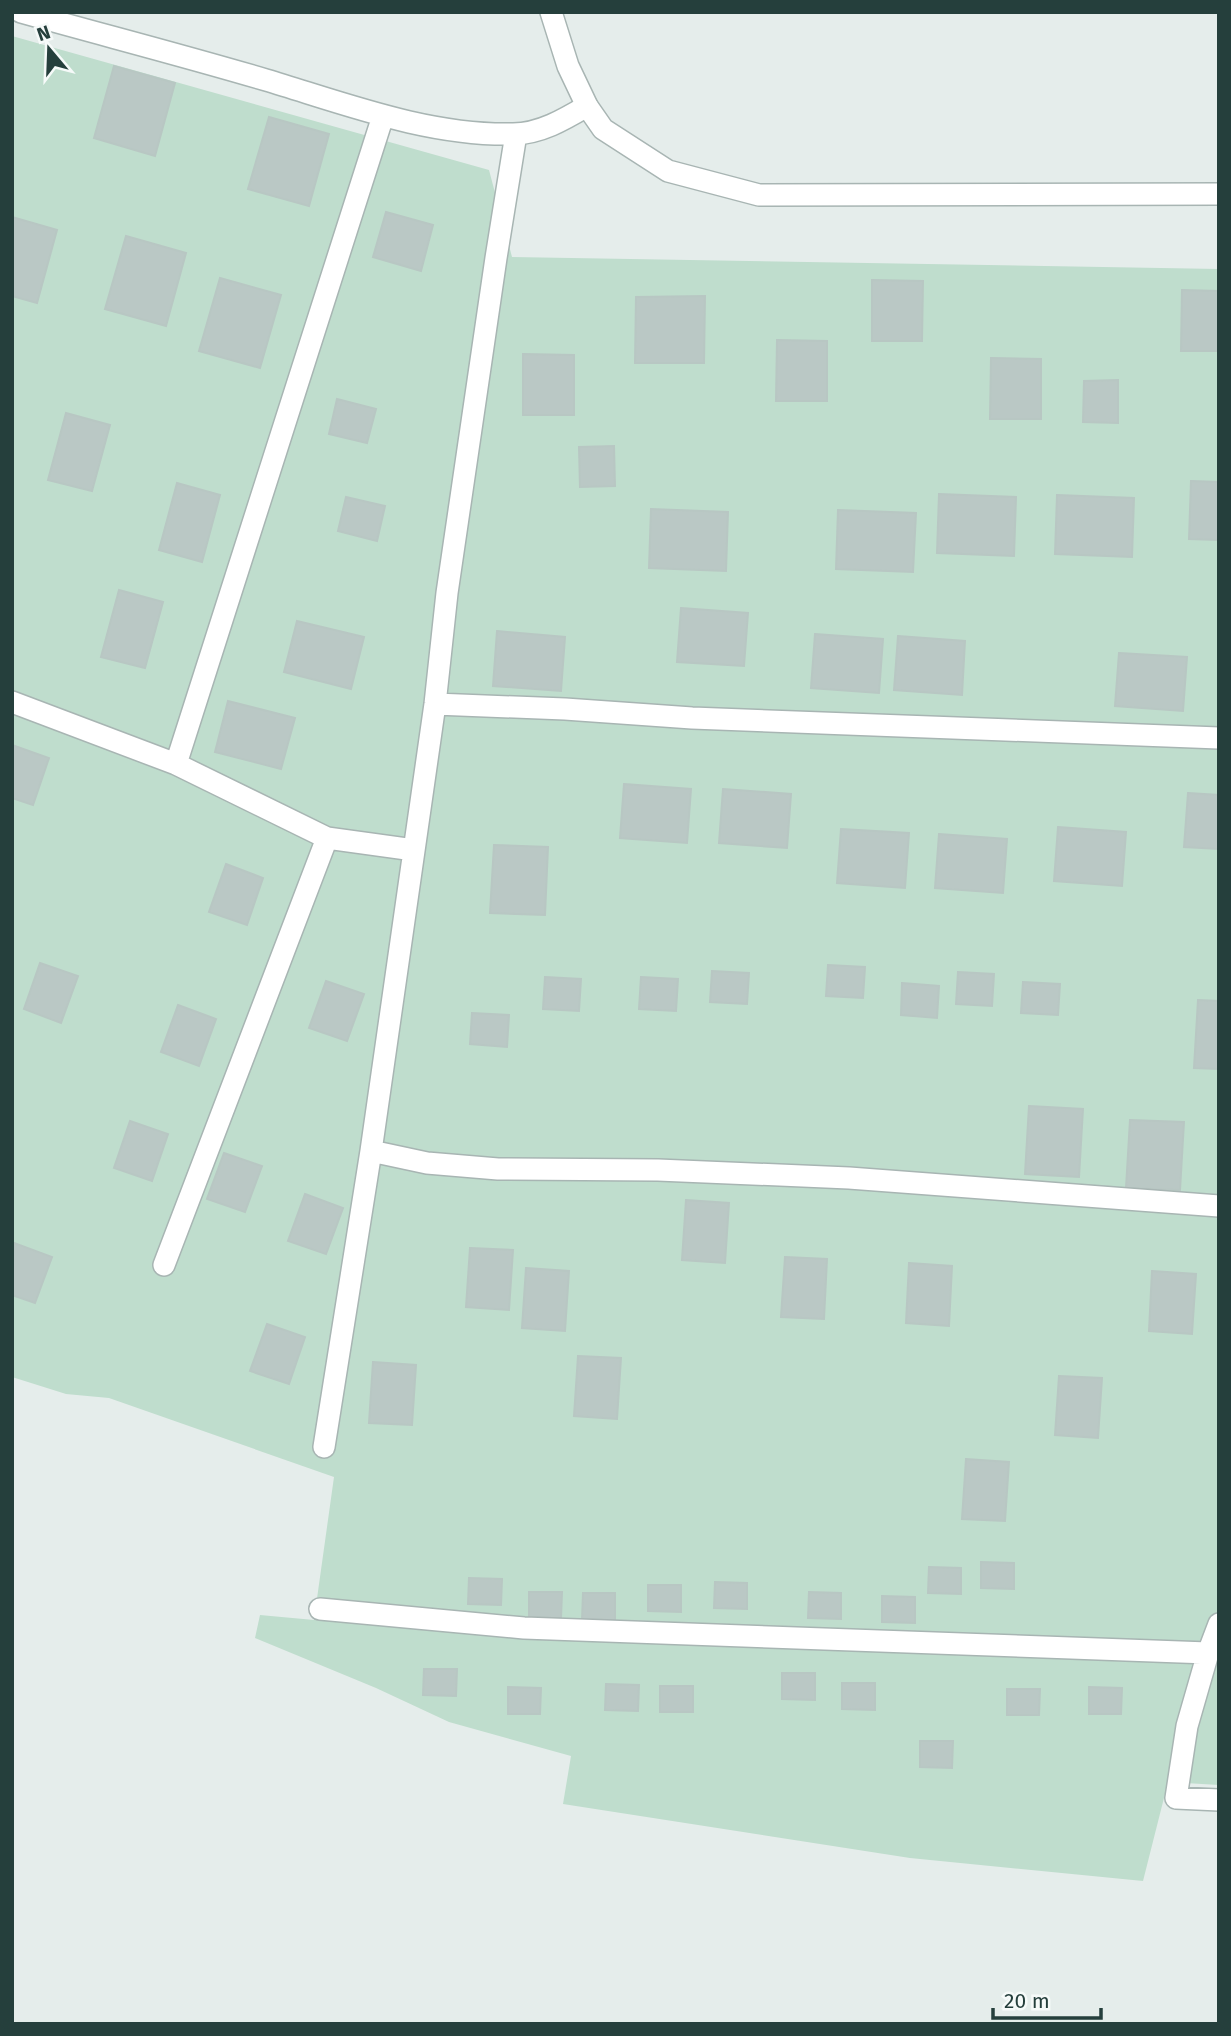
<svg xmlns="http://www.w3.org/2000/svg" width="1231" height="2036" font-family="'Fira Sans',sans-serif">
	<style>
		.garden { fill: #bfddcd }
		.building { fill: #bac8c5; stroke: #b8c7c3; stroke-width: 2 }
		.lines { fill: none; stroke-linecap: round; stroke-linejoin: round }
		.lane-casing { stroke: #a8b5b3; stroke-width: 24 }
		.street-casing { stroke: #a8b5b3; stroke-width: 24 }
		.lane { stroke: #fff; stroke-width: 21 }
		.street { stroke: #fff; stroke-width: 21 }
	</style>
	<rect width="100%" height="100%" fill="#e5edeb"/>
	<path class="garden" d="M12,36L489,170L512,257L1219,269V1785L1168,1782L1143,1881L910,1858L563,1804L571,1756L449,1722L376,1688L255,1638L260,1615L314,1620L334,1477L109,1398L66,1394L12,1377Z"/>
	<path class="building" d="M114,66L175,83L155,156L94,138Z
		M269,117L329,134L309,206L248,189Z
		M386,212L433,225L421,271L373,257Z
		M12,217L57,230L37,303L12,296Z
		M126,236L186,253L166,326L105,309Z
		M220,278L281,295L260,368L199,351Z
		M872,280L923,281L922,341H872Z
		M1182,290L1219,291V351H1181Z
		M705,296L704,363H635L636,297Z
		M777,340L827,341V401H776Z
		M523,354L574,355V415H523Z
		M991,358L1041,359V419H990Z
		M1118,380V423L1083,422L1084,381Z
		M337,399L376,409L367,443L329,434Z
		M66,413L110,425L92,491L48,480Z
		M614,446L615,486L580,487L579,447Z
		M1191,481L1219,482V540L1189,539Z
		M177,483L220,495L202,562L159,550Z
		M939,494L1016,497L1014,556L937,553Z
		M1057,495L1134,498L1132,557L1055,554Z
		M346,497L385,506L377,541L338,531Z
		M651,509L728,512L726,571L649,568Z
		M838,510L916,513L913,572L836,569Z
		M119,590L163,602L145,668L101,657Z
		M681,608L748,613L744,666L677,662Z
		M297,621L364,637L351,689L284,672Z
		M497,631L565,637L561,691L493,686Z
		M815,634L883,639L879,693L811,688Z
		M898,636L965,641L962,695L894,690Z
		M1119,653L1187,657L1183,711L1115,706Z
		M228,701L295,718L281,769L215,752Z
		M12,745L49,758L33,805L12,798Z
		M624,784L691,789L687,843L620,838Z
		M723,789L791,794L787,848L719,843Z
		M1188,793L1219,795V849L1184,847Z
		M1058,827L1126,832L1122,886L1054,881Z
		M841,829L909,833L905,888L837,883Z
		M939,834L1007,839L1003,893L935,888Z
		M494,845L548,847L545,915L490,913Z
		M226,864L263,878L247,925L209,912Z
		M40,963L78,976L61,1023L24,1009Z
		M828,965L865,967L863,998L826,996Z
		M712,971L749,973L747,1004L710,1002Z
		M958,972L994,974L992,1006L956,1004Z
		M545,977L581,979L579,1011L543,1009Z
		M641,977L678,979L676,1011L639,1009Z
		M326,981L364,994L347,1041L309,1028Z
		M1023,982L1060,984L1058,1015L1021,1013Z
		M902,983L939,986L937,1018L901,1015Z
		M1198,1000L1219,1001V1069L1194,1068Z
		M178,1005L216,1019L199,1066L161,1052Z
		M472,1013L509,1015L507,1047L470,1044Z
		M1029,1106L1083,1109L1079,1177L1025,1174Z
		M1130,1120L1184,1122L1180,1190L1126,1188Z
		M130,1121L168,1134L152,1181L114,1168Z
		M224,1153L262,1166L245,1212L207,1199Z
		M305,1194L343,1208L326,1254L288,1241Z
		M686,1200L729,1203L725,1263L682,1260Z
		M14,1243L52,1257L35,1303L12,1295Z
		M470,1248L513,1250L509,1310L466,1307Z
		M785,1257L827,1259L824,1319L781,1317Z
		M909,1263L952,1266L949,1326L906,1323Z
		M526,1268L569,1271L565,1331L522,1328Z
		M1152,1271L1196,1274L1192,1334L1149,1331Z
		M267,1324L305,1337L289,1384L250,1371Z
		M578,1356L621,1358L617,1419L574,1416Z
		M373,1362L416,1365L412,1425L369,1423Z
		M1059,1376L1102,1378L1098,1438L1055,1435Z
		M966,1459L1009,1462L1005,1521L962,1519Z
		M981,1562L1014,1563V1589L981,1588Z
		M929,1567L961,1568V1594L928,1593Z
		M469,1578L502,1579L501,1605L468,1604Z
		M715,1582L747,1583V1609L714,1608Z
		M648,1585H681V1612L648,1611Z
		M529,1592H562L561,1618H529Z
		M809,1592L841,1593V1619L808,1618Z
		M583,1593H615V1620H582Z
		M882,1596L915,1597V1623L882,1622Z
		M424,1669H457L456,1696L423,1695Z
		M782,1673H815V1700L782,1699Z
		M842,1683H875V1710L842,1709Z
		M606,1684L639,1685L638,1711L605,1710Z
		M660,1686H693V1712H660Z
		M508,1687L541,1688L540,1714H508Z
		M1089,1687L1122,1688L1121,1714H1089Z
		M1007,1689H1040L1039,1715H1007Z
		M920,1741H953L952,1768L920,1767Z"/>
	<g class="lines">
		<defs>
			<path id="lane" d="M21,12C103,35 185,56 266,80C346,104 429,136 513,134C540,134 565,119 587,106
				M12,702L176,764L327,838L414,850
				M435,704L565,709L692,718L1219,738
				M176,764L383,116
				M371,1151L427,1163L498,1169L658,1170L849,1178L1219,1206
				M164,1265L327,838
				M324,1447L371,1151L435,704L447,593L496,258L516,134
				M320,1609L524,1628L1208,1653L1187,1726L1176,1798L1219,1800
				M1208,1653L1219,1624"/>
			<path id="street" d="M551,12L568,66L587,106L603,129L668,171L759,195L1219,194"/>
		</defs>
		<use href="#lane" class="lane-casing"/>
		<use href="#street" class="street-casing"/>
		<use href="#lane" class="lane"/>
		<use href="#street" class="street"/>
	</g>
	<rect width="1231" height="2036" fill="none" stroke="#253f3c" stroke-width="28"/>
	<g transform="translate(49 49) rotate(341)" stroke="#f6faf9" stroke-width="5" paint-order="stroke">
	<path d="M0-5L12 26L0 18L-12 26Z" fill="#253f3c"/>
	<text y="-10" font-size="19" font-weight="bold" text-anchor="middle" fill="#253f3c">N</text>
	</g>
	<path d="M993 2008v10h108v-10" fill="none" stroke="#253f3c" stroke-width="3.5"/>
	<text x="1004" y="2008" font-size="21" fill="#253f3c" stroke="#f6faf9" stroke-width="5" paint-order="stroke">20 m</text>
</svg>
